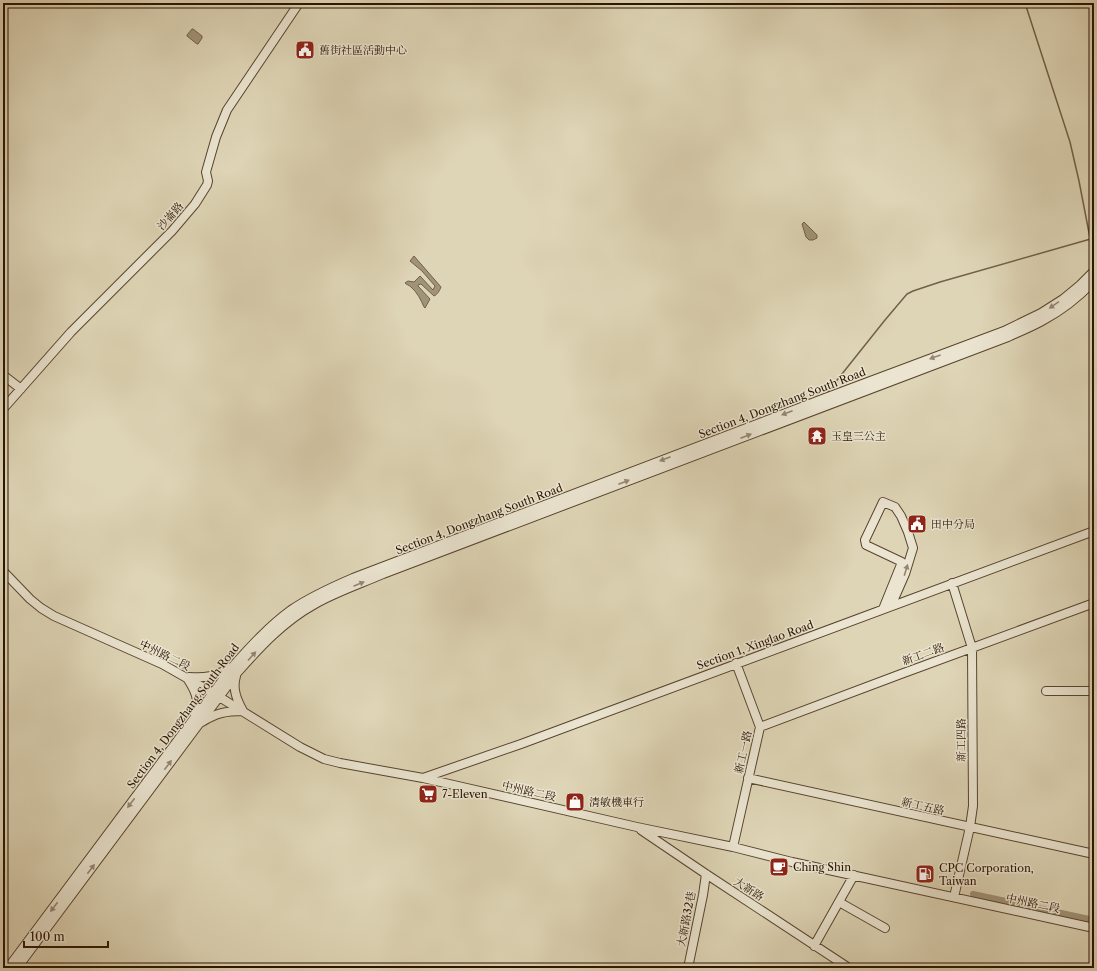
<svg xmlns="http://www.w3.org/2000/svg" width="1097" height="971" font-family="'Libre Caslon Text','Noto Serif TC',serif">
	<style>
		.water { fill: #a19378; stroke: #726048 }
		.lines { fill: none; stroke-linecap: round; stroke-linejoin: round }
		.stream { stroke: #726048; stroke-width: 1.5 }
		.canal { stroke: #a19378; stroke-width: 6 }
		.minor-casing { stroke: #58442e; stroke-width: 10 }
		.minor { stroke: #eae4d0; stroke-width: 8 }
		.oneway { fill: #948672 }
		.labels { text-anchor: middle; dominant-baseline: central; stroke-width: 3; stroke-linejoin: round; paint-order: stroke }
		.poi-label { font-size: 11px; fill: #2b1400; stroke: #eae4d0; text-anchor: start }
		.street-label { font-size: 11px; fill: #2b1400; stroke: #eae4d0 }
	</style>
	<rect width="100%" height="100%" fill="#ded5b6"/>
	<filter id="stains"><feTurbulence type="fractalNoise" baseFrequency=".005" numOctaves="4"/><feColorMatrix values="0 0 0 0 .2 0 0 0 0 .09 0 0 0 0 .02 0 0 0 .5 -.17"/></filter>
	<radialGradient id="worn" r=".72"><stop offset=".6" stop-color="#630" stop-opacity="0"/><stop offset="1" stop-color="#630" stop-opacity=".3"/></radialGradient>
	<path class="water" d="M192,29H193L202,36V38L198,44H197L187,36V35Z
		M804,222L817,235V238L813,240H809L806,237L802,224Z
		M414,256L441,287C440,290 437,295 434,296L421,284L418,285V286L430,299L425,308L424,307C421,300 417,292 411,287C409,285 407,285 405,283L408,281L414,282L420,276L433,290L435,286L422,271L410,261Z"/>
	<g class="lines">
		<path class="stream" d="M1025,3L1070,142L1079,181L1090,238
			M826,394L885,320L907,294L913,291L940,282L1094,238"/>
		<path class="canal" d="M973,894L1094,920"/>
		<defs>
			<path id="minor" d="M3,375L21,389
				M3,409L71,332L172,231L195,204L207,185L208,181L206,172L216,137L227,110L299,3
				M3,571L30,599L41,608L54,616L162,664L213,693L300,747L324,759L340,763L423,778L637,827L733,847L792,862L1094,928
				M952,583L972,648L973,806L970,827L954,897
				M883,609L902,562L866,545L865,540L883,502L895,507L901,516L908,532L913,548L905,574L891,606
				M189,677C205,678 215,677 229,668
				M187,678C195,690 200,700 195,714
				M1046,691H1094
				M202,722C216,713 226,711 243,711C237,700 232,689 236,676
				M760,727L901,674L1094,603
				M423,778L521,744L1094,531
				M748,778L1094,854
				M641,830L706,874L849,968
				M733,847L760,727L736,663
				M839,902L885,928
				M814,946L854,875
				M8,968L233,666C251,646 269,626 291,610C310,597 332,587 353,578L825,398L1004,331L1041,313L1063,299L1080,285L1094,271
				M17,968L237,673C260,647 284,621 315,604C336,592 360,584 383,574L1008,337C1019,332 1031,327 1042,321C1061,311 1079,297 1094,281
				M688,968L703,895L706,874"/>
		</defs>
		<use href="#minor" class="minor-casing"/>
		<use href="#minor" class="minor"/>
	</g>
	<defs><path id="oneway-solid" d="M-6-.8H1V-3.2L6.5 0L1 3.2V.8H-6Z"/></defs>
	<g class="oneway">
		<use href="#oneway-solid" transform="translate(1054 305) rotate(146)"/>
		<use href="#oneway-solid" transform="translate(935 357) rotate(160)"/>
		<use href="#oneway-solid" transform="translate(787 413) rotate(159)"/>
		<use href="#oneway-solid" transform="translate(746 436) rotate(-21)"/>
		<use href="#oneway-solid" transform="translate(665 459) rotate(159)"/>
		<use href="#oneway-solid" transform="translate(624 482) rotate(-21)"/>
		<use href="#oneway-solid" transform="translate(906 570) rotate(-73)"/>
		<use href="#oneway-solid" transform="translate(359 584) rotate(-23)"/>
		<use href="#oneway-solid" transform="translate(252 656) rotate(-48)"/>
		<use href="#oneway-solid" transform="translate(168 765) rotate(-53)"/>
		<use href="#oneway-solid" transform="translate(131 803) rotate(127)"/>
		<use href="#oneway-solid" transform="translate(91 869) rotate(-53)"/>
		<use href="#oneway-solid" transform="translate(54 907) rotate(127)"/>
	</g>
	<defs>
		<symbol id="civic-square" viewBox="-11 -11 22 22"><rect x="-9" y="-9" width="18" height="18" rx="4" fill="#8f2418" stroke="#eae4d0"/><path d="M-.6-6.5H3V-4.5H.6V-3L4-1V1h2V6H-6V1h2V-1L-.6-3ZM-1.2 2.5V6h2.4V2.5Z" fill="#fff"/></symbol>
		<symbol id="temple-square" viewBox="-11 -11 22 22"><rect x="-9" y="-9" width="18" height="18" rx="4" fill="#8f2418" stroke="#eae4d0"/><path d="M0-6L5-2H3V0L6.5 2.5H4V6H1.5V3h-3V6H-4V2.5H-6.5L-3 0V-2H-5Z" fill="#fff"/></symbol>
		<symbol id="supermarket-square" viewBox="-11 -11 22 22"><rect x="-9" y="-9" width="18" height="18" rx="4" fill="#8f2418" stroke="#eae4d0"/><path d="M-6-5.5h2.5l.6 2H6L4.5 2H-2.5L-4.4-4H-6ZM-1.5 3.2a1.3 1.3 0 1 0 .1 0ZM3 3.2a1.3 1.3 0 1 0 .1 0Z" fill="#fff"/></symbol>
		<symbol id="shop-square" viewBox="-11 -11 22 22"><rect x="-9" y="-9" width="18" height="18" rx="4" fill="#8f2418" stroke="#eae4d0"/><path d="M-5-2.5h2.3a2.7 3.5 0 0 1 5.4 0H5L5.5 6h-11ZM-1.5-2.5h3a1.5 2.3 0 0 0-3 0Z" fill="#fff"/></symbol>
		<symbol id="cafe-square" viewBox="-11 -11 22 22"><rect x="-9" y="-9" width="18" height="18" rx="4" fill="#8f2418" stroke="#eae4d0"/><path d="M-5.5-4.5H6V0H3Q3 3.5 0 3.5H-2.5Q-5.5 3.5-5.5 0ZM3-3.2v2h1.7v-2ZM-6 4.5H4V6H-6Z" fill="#fff"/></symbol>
		<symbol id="fuel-square" viewBox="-11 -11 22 22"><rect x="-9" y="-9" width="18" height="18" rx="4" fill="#8f2418" stroke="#eae4d0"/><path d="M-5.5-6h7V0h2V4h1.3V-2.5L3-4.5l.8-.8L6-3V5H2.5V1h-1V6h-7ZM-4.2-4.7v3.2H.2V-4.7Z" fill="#fff"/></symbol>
	</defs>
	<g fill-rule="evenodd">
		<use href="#civic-square" x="294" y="39" width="22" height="22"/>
		<use href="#temple-square" x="806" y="425" width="22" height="22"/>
		<use href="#civic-square" x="906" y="513" width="22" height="22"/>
		<use href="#supermarket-square" x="417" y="783" width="22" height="22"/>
		<use href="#shop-square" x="564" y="791" width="22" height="22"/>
		<use href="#cafe-square" x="768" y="856" width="22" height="22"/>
		<use href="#fuel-square" x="914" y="863" width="22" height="22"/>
	</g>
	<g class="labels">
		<g class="poi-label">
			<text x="319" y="50">舊街社區活動中心</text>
			<text x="831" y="436">玉皇三公主</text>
			<text x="931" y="524">田中分局</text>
			<text x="442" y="794">7-Eleven</text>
			<text x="589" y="802">清敏機車行</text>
			<text x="793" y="867">Ching Shin</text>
			<text x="939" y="868">CPC Corporation,<tspan x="939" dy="13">Taiwan</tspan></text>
		</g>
		<g class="street-label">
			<text transform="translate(170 216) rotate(-49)">沙崙路</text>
			<text transform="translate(782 403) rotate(-21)">Section 4, Dongzhang South Road</text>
			<text transform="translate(479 519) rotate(-21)">Section 4, Dongzhang South Road</text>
			<text transform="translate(755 645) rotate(-20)">Section 1, Xinglao Road</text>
			<text transform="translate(923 654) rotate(-20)">新工二路</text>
			<text transform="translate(165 655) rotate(26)">中州路二段</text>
			<text transform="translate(183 716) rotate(-53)">Section 4, Dongzhang South Road</text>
			<text transform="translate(961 740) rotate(-90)">新工四路</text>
			<text transform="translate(743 752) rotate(-77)">新工一路</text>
			<text transform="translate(529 791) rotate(13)">中州路二段</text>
			<text transform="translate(923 806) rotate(13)">新工五路</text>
			<text transform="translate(749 889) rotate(33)">大新路</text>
			<text transform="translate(1033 903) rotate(12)">中州路二段</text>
			<text transform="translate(686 919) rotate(-79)">大新路32巷</text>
		</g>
	</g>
	<rect width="1097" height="971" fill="none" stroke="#ded5b6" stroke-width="16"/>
	<rect x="4" y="4" width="1089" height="963" fill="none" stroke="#2b1400" stroke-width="2"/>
	<rect x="8" y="8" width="1081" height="955" fill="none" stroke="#2b1400"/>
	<path d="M24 941v6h84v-6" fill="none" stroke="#2b1400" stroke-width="2"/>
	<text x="30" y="941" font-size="12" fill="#2b1400" stroke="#eae4d0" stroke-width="3" paint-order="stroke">100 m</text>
	<rect width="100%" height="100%" filter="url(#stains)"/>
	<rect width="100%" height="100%" fill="url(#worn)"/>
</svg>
